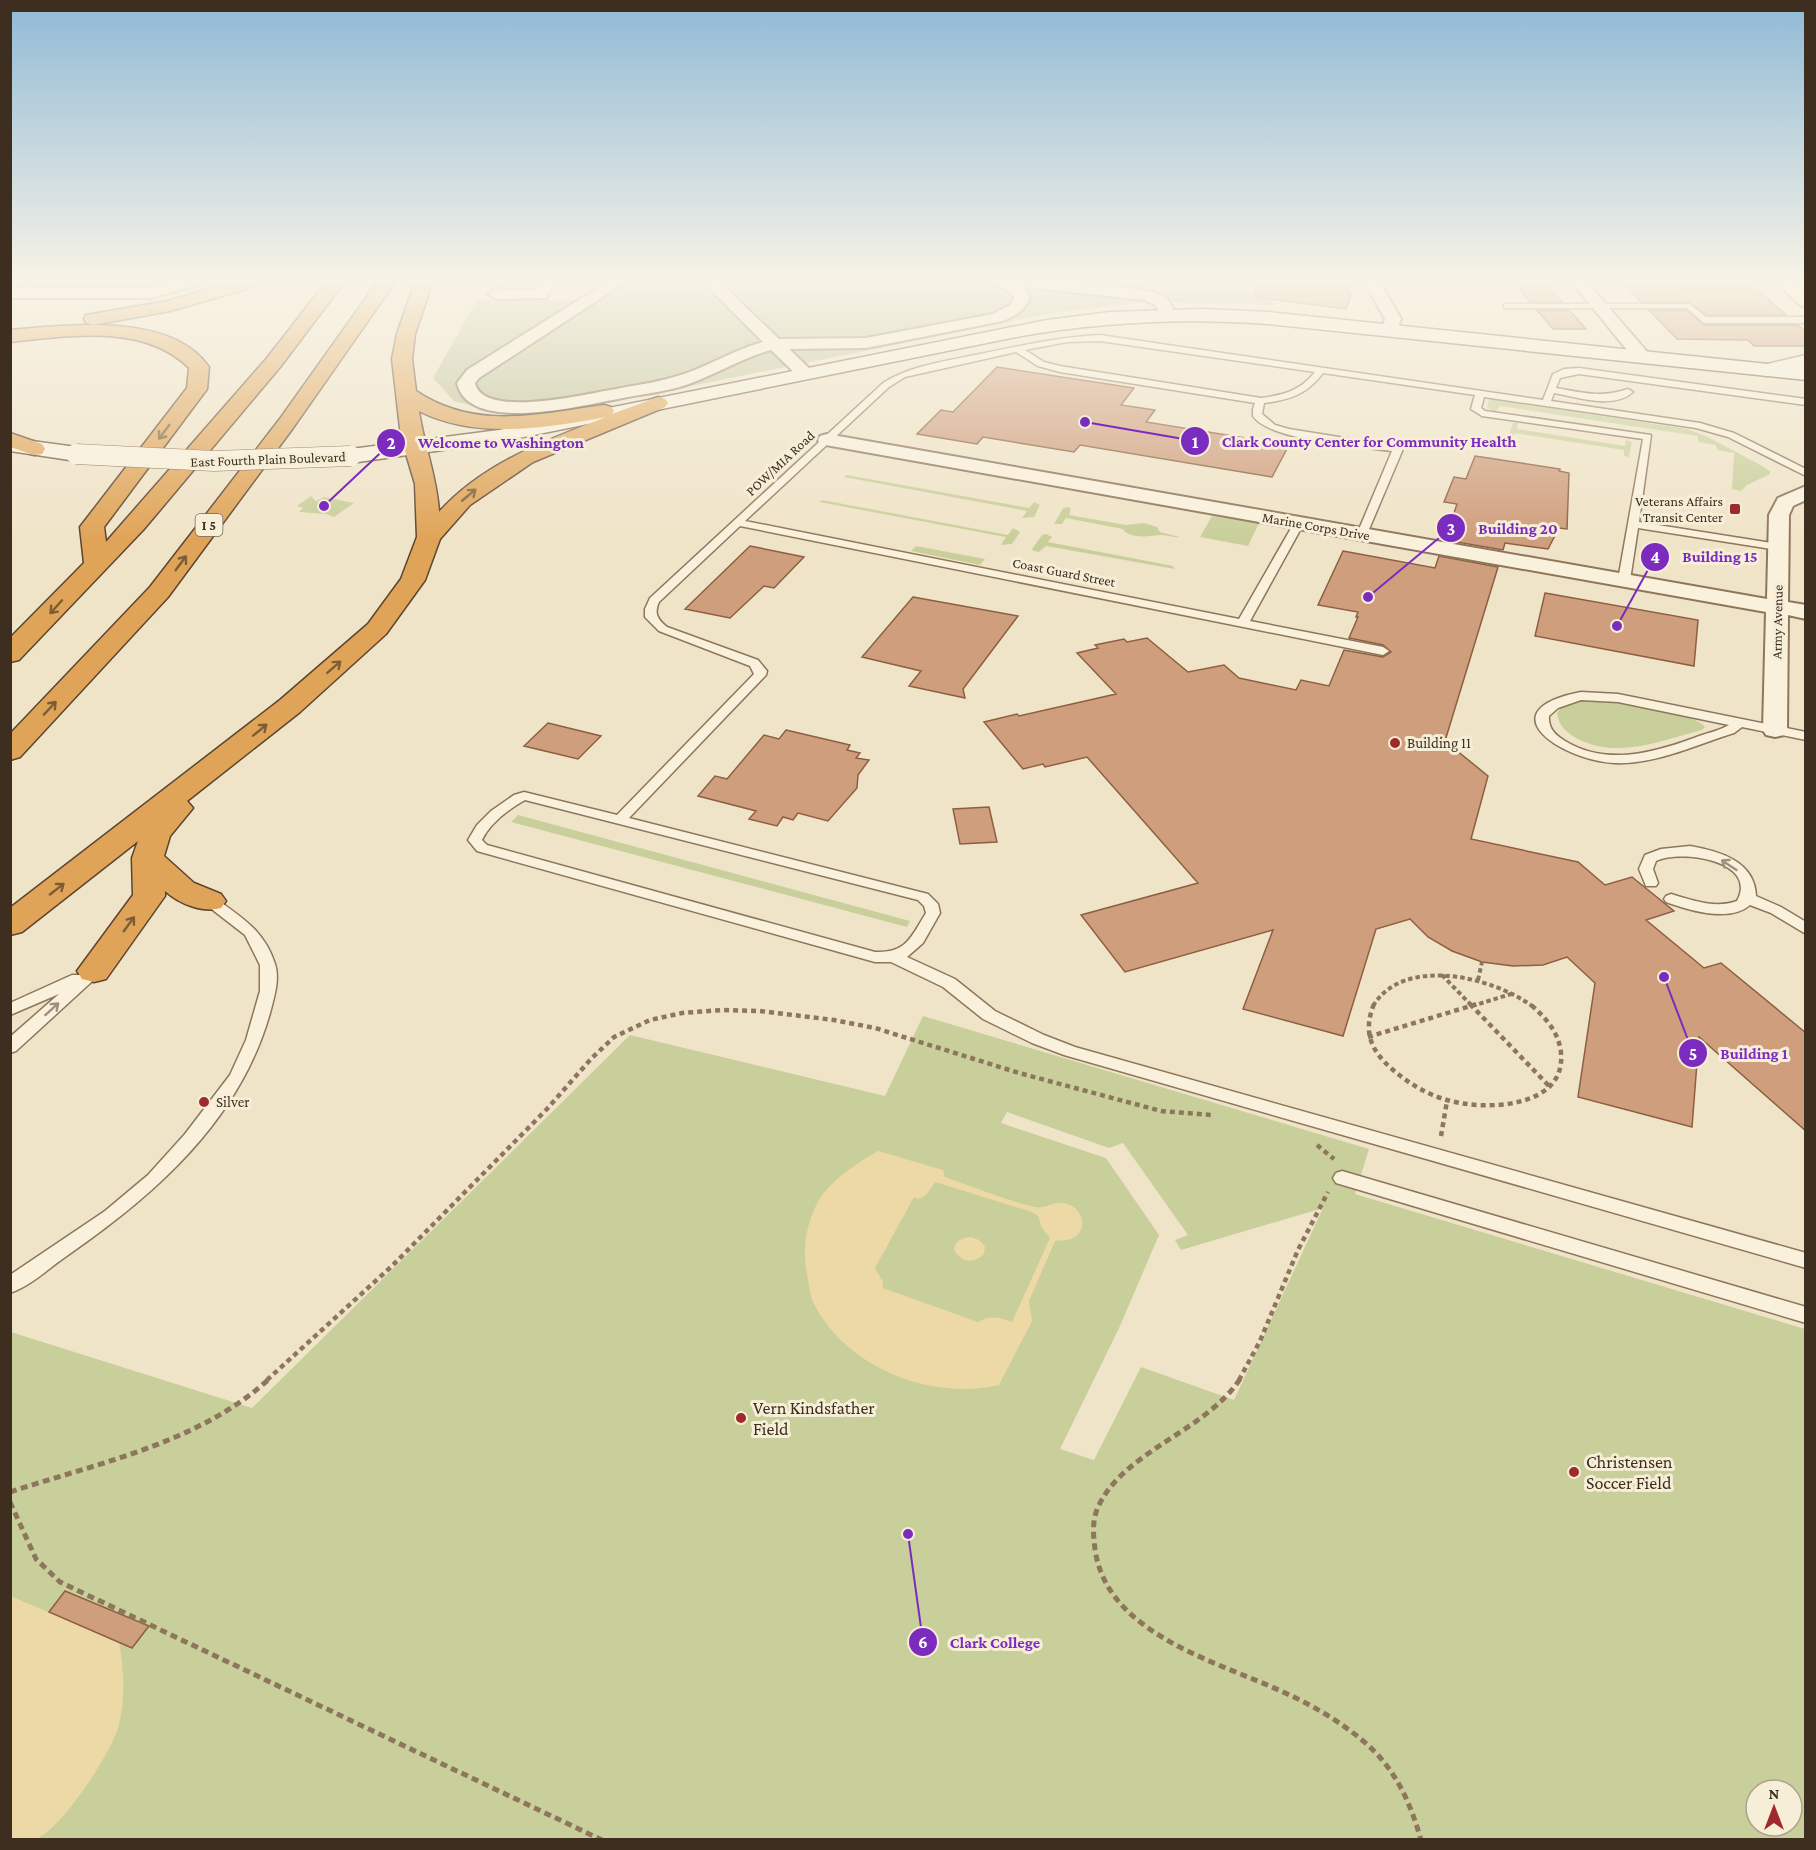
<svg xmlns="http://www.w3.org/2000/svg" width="1816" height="1850" font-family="'Crimson Pro',serif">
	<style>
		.green { fill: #c9cf9b; fill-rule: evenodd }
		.sand { fill: #ecd9a5; fill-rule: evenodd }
		.cemetery { fill: #bfc49a }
		.building { fill: #cf9f7d; stroke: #8d5f41; stroke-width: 1.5 }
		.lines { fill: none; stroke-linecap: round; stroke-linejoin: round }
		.service-casing { stroke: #8d765c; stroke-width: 3 }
		.minor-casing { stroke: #8d765c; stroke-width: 4 }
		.tertiary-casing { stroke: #8d765c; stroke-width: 3 }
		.secondary-casing { stroke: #6f573f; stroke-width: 3 }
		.motorway-casing { stroke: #5b4430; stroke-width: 3 }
		.path-far2 { stroke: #8d765c; stroke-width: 4; stroke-dasharray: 4.5 3; stroke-linecap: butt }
		.path-far1 { stroke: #8d765c; stroke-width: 4.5; stroke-dasharray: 5 4; stroke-linecap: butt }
		.path { stroke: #8d765c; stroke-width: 5; stroke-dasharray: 7 4.5; stroke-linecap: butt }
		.service { fill: #faf1dc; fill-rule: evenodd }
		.minor { fill: #faf1dc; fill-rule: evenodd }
		.tertiary { fill: #faf1dc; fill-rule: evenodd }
		.secondary { fill: #faf1dc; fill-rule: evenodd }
		.motorway { fill: #e0a458; fill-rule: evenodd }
		.secondary-bridge-casing { stroke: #6f573f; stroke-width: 21; stroke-linecap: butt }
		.secondary-bridge { stroke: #faf1dc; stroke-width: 20 }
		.oneway { stroke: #7e5d36 }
		.oneway2 { stroke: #9c907e }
		.poi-dot { fill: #9e2a2b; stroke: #f7eed8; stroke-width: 2 }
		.labels { text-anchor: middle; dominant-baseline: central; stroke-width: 6; stroke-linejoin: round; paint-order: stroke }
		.far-street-label { font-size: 14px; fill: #3d2e20; stroke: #f7eed8 }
		.far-poi-label { font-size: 14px; fill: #3d2e20; stroke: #f7eed8; text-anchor: end }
		.shield { fill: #f7eed8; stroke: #756857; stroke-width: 1.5 }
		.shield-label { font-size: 14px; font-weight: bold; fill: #3d2e20 }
		.poi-label { font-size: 15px; fill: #3d2e20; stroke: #f7eed8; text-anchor: start }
		.near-poi-label { font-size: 18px; fill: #3d2e20; stroke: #f7eed8; text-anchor: start }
		.leader { fill: none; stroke: #7b2cbf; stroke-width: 2 }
		.callout-dot { fill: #7b2cbf; stroke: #f7eed8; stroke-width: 2 }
		.mark-label { font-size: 18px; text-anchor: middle; font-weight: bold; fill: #fff }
		.callout-label { font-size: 16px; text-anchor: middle; font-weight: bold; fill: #7b2cbf; stroke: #f7eed8; stroke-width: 6; stroke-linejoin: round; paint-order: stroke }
	</style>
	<rect width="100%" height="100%" fill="#f0e4c8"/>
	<path class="green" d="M1489,399L1687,429L1708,437L1762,466L1770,471V474L1747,485L1741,491L1732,489L1734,453L1717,450L1716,445L1698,442V436L1500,406L1496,412L1487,408Z
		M1513,423H1518L1517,429L1625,446L1626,440L1632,442L1629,457L1624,456V450L1515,433L1513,439L1508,438Z
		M847,475L1029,508L1034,502L1040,505L1034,517L1022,518L1027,511L844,477Z
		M311,496L316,501L324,497L354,503L334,517L326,514L299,512L303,508L297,506Z
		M822,500L1008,535L1013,528L1020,532L1012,544L1001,545L1006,537L819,502Z
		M1069,507L1071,509L1069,515L1126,525L1144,523L1157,527L1160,532L1180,537C1174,538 1167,535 1160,535C1147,536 1138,539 1125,532L1123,529L1066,518L1062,524H1054L1063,508Z
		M1212,516L1259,523L1248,546L1200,537Z
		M1046,534L1052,537L1048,542L1173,566L1175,569L1046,546L1039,552L1034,551L1032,549L1042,535Z
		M916,546L985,559L980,565L911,551Z
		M1578,699C1598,700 1696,711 1705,727L1702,730C1662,740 1620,759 1580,740C1568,734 1558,726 1557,713L1561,707Z
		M518,815L910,921L907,927L511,822Z
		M923,1016L1369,1149L1355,1194L1805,1329V1839H11V1332L252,1408L630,1035L885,1096ZM1007,1112L1109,1148L1123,1143L1188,1235L1175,1240L1181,1250L1323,1208L1234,1400L1141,1367L1094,1460L1060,1449L1120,1326L1159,1235L1106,1158L1001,1123ZM1756,1790H1792V1826H1756Z"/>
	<path class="sand" d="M878,1151L943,1170L945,1177C975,1187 1004,1200 1034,1207C1046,1210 1056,1198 1070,1205C1083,1211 1088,1230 1073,1238C1067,1241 1061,1240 1055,1241L1029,1301L1032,1321L999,1385C930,1401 845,1367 813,1302C810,1294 809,1284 807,1275C802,1250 806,1223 819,1200C833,1178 856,1164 878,1151ZM935,1182L1032,1212L1038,1216L1042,1228L1050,1238L1012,1322C998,1317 991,1315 978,1322L883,1288V1282L875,1268L914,1197L919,1199L926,1195Z
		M971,1237L979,1240L985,1246L984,1254C974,1264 962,1263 954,1250C956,1240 961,1238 971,1237Z
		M10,1596L119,1642C124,1671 126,1700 118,1728C110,1755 63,1826 38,1838C31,1842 18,1839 11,1839Z"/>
	<path class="cemetery" d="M611,281H1264L1274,305L1146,302L1058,312L567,411L504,413L454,401L433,378L477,300H575Z"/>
	<path class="building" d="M1256,281H1344L1351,295L1346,309L1255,297Z
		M1622,281H1668L1675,288H1755L1786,315H1707L1689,302H1641Z
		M1514,283H1545L1562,302H1530Z
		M1537,310H1569L1586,329H1553Z
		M1649,310H1686L1704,325H1798L1806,332V346H1754L1748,340L1677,339Z
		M997,367L1134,388L1121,405L1155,410L1146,422L1289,445L1272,477L1080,445L1074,452L983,437L977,444L917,434L941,410L953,412Z
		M1475,456L1560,469L1559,471L1569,473L1567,529L1559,528L1548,549L1505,543L1503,550L1445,540L1457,504L1444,502L1454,477L1466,479Z
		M750,546L804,557L774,588L764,586L730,618L685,609Z
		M1343,551L1435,568L1439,556L1498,567L1445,741L1488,776L1471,839L1578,862L1605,885L1632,877L1674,911L1646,920L1704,968L1721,963L1806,1033V1131L1699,1037L1692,1127L1578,1097L1595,983L1567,957L1543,965L1513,966L1482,962L1452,951L1428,937L1410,919L1376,929L1343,1036L1243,1009L1273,930L1125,972L1081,915L1198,883L1087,757L1045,767L1043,764L1023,769L984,722L1017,714L1019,716L1116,694L1077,653L1098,648L1095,645L1124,639L1127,642L1147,638L1188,672L1224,665L1239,678L1296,690L1301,680L1329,686L1344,650L1383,657L1391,652L1383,645L1349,638L1358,617H1356L1358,612L1318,605Z
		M1545,593L1698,620L1694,666L1535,636Z
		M913,597L1018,616L963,689L965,698L909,686L921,671L862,657Z
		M548,723L601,736L578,759L524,746Z
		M786,730L850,745L847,750L860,753L856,758L869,760L858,775L857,788L828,821L798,813L793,820L783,817L777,826L749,819L756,811L698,796L715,776L727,779L764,735L779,739Z
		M989,807L997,842L960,844L953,809Z
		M65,1591L149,1626L132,1648L49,1612Z"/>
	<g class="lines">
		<defs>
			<path id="service" d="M29,281H38L23,295H17V291Z
				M1507,304H1689L1706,317H1806V323H1704L1687,308H1504V304Z
				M1100,335L1543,400L1553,374L1564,369L1579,368L1806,399V405L1579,374L1560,378L1556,388C1583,393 1602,398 1628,389L1633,392C1613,410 1577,397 1554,393L1551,401L1700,423L1734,433L1806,469V476L1728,437L1696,428L1484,397L1481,408L1485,411L1651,435L1639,522L1778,544L1783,547L1778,550L1638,528L1630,580L1624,583L1618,580L1643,439L1482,416L1471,409L1475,395L1323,373C1307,394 1290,400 1264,403L1262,414L1275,425L1289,429L1401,447L1403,449L1367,534L1362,537L1357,534L1392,451C1362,447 1270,441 1253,416V409L1255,403L1060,372L1038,366L1016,352L905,377L889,387L745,521L1239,619L1294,523L1299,520L1304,523L1250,621L1383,647L1389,651L1383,655L740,526L659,602C654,613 657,619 667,627L758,660L767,671L766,675L629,818L928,894L938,904L940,913L923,943L907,957L955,979L995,1011L1044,1035L1075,1047L1806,1253V1268L1064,1055L1032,1043L983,1019L943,987L891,962H875L477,851L468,840L477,825L491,811L514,795L524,792L617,815L754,674L750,666L659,631L645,617V609L650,598L883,383C912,365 947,361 980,354C1020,346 1059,337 1100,335ZM1100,341L1315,372C1300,391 1284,395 1261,398L1060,366L1044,362L1025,350L1067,342ZM525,800L918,900L924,906L926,913C911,937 907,953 875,952L487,845L482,840C490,823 509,809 525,800Z
				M1581,692L1618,694L1806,732V740L1742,727L1734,733C1695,745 1655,765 1614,763C1559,759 1487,710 1581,692ZM1581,700L1618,702L1729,725C1719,731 1706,733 1694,738C1653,753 1606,766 1565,741C1555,735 1548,728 1549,716L1558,708Z
				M1690,846C1719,851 1755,861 1756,896L1781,907L1806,922V934L1771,913L1750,905C1730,923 1688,910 1666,902L1664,899L1666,896L1671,894C1692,900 1715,909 1737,901C1759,861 1682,849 1656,861L1653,869L1658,883L1656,886H1646L1639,869L1645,855L1661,849Z
				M210,896L215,898C242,918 264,930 275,964C280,979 274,998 270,1013C240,1120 156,1194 68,1255C50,1267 31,1286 10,1293V1275L105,1211L148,1175L185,1134L230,1075L246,1040L260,991V965L245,935L205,904L203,901Z
				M94,966L102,971L99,975L16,1051L10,1053V1037L59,994L10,1015V1003L72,975H81Z
				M1342,1171L1806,1307V1323L1336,1183L1333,1178L1336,1173Z"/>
			<path id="minor" d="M178,281H203L201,284L151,298H10V288H151Z
				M540,281H555L546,298L496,299L488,294L496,289L536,290Z
				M609,281H627L479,378L475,383C483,420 590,393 616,389C635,385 655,383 674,377C705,369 732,350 763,342L702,281H718L779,339L866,338L993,314L1010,305L1014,298L1012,294L991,281C1021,281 1146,282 1166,298C1170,302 1173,309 1176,314L1174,317H1162L1155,305L1145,300L1022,287L1030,298C1024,311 1015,316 1003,321L866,348L789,349L814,373L811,377H799L771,350C742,358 715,375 686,385C665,392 641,394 618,399C583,405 468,435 457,383L467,370Z
				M1364,281H1379L1401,319L1396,333L1390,335L1382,330L1385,319Z
				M1571,281H1586L1648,353L1650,357L1648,361H1636Z
				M1775,281H1791L1806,293V307L1800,305Z
				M827,434L1767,599L1769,515L1778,498L1806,486V500L1793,506L1789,515L1788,602L1806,605V619L1788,615L1787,730L1784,735L1775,737L1766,735L1763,730L1766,612L820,444L818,440L820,436Z"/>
			<path id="tertiary" d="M1806,355V367L1766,376L1759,374L1756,370L1759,366Z"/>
			<path id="secondary" d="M1204,309L1268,312L1806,368V380L1268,324C1183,318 1100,322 1016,337L499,442L351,463L343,461L340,456L343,451L351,449L499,430L1047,320L1110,312Z
				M10,438L76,447L84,449L87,454L84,459L76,461L10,451Z"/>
			<path id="motorway" d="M234,281H263L260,285L170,311L93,325L86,323L84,319L86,315L168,301Z
				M327,281H345L281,366L144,529L19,660L10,662V638L84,563L80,527L187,388L189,368C144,323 69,336 10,342V330C69,325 171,312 209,367L207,389L104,527L106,542L267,358Z
				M378,281H396L293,428L168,597L20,757L10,760V734L150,587L279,420Z
				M415,281H433L415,334L412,359L416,391C476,431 538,414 604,405L611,407L614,411L612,414L658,397L665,399L668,403L665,407L533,462L470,505L440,539L425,580L386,634L300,712L187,801L193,808L170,836L164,856L194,883L221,894L226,901L221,908C203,913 179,904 165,891V896L160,903L106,979L94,982L82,979L77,971L133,895L132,858L138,841L22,932L10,935V908L280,700L368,624L401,579L417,537L415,484L401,437L392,359L397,334ZM419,411C476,440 546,428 606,417C546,441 484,462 439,512C437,477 424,446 419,411Z
				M10,433L42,444L45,449L42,454L34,455L10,447Z"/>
		</defs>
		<use href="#service" class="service-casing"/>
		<use href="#minor" class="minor-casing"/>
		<use href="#tertiary" class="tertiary-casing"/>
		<use href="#secondary" class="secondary-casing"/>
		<use href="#motorway" class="motorway-casing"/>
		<path class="path-far2" d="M1442,975L1472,1006
			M1478,980L1482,962
			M1373,1006C1404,955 1493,977 1532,1006
			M1472,1006L1511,994"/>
		<path class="path-far1" d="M1374,1004C1363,1031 1370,1050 1392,1069C1408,1083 1426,1094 1447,1100C1484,1111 1566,1109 1561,1053C1559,1032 1545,1017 1530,1004
			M1470,1004L1550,1087
			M1368,1037L1477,1004
			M1441,1136L1447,1101
			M1317,1145L1334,1159
			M267,1380L392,1266L547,1109L591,1059L614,1037L650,1020L682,1013L722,1010L760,1011L834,1020L875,1028L1019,1073L1161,1111L1212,1115
			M1239,1380L1260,1341L1298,1250L1328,1192"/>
		<path class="path" d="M1240,1379C1206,1431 1126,1450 1099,1505C1092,1519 1093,1534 1095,1549C1106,1633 1215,1661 1281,1691C1310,1704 1338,1720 1362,1740C1394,1766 1410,1801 1421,1840
			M10,1492C98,1463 199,1443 269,1379
			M10,1502L36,1559L60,1582L602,1840"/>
		<use href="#service" class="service"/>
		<use href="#minor" class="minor"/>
		<use href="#tertiary" class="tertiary"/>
		<use href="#secondary" class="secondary"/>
		<use href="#motorway" class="motorway"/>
		<defs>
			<path id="secondary-bridge" d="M76,454L214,461L351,456"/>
		</defs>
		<use href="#secondary-bridge" class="secondary-bridge-casing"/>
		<use href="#secondary-bridge" class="secondary-bridge"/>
	</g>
	<defs><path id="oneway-shaft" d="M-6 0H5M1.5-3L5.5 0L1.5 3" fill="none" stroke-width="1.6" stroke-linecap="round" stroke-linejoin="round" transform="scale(1.5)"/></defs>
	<g class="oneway">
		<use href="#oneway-shaft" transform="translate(164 432) rotate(127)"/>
		<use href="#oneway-shaft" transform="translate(469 495) rotate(-40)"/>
		<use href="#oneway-shaft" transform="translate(181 563) rotate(-53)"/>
		<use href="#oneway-shaft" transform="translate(56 607) rotate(132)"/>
		<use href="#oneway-shaft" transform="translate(334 667) rotate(-41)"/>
		<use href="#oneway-shaft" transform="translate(50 708) rotate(-47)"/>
		<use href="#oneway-shaft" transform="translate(260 730) rotate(-39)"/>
		<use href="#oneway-shaft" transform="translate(57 889) rotate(-38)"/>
		<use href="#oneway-shaft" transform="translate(129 924) rotate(-54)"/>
	</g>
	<g class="oneway2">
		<use href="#oneway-shaft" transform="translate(1729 865) rotate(-147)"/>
		<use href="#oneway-shaft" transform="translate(52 1009) rotate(-42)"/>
	</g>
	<linearGradient id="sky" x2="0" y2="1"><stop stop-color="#8fbad6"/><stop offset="0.52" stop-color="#f8f3e6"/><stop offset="1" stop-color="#f8f3e6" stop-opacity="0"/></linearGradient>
	<rect width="1816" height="540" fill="url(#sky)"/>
	<g class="poi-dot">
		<rect x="1729" y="503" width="12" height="12" rx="3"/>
		<circle cx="1395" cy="743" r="6"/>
		<circle cx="204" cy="1102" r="6"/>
		<circle cx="741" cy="1418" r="6"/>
		<circle cx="1574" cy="1472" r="6"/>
	</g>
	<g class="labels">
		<g class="far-street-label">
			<text transform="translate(268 459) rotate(-2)">East Fourth Plain Boulevard</text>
			<text transform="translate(780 463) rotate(-43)">POW/MIA Road</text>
			<text transform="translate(1316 526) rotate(10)">Marine Corps Drive</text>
			<text transform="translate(1064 572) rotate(11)">Coast Guard Street</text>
			<text transform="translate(1777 622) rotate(-89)">Army Avenue</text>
		</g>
		<g class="far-poi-label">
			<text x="1723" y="501">Veterans Affairs<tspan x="1723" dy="16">Transit Center</tspan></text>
		</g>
		<rect class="shield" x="195.5" y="514" width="27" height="22" rx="4.5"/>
		<g class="shield-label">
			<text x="209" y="525">I 5</text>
		</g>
		<g class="poi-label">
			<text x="1407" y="743">Building 11</text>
			<text x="216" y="1102">Silver</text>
		</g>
		<g class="near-poi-label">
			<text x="753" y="1408">Vern Kindsfather<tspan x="753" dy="21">Field</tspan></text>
			<text x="1586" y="1462">Christensen<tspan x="1586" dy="21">Soccer Field</tspan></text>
		</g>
	</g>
	<path class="leader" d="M1085 422L1195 441M324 506L391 443M1368 597L1451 528M1617 626L1655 557M1664 977L1693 1053M908 1534L923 1642"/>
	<g class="callout-dot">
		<circle cx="1085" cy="422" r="6"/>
		<circle cx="324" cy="506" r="6"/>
		<circle cx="1368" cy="597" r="6"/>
		<circle cx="1617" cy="626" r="6"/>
		<circle cx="1664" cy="977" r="6"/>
		<circle cx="908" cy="1534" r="6"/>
		<circle cx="1195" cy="441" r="15"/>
		<circle cx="391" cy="443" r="15"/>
		<circle cx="1451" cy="528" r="15"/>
		<circle cx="1655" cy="557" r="15"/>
		<circle cx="1693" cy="1053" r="15"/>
		<circle cx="923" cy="1642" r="15"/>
	</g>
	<g class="mark-label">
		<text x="1195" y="448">1</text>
		<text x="391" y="449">2</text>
		<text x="1451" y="535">3</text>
		<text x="1655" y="563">4</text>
		<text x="1693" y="1060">5</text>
		<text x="923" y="1648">6</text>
	</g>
	<g class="callout-label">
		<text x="1369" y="447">Clark County Center for Community Health</text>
		<text x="501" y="448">Welcome to Washington</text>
		<text x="1518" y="534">Building 20</text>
		<text x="1720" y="562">Building 15</text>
		<text x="1754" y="1059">Building 1</text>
		<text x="995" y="1648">Clark College</text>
	</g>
	<rect width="1816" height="1850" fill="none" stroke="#3d2e20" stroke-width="24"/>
	<g transform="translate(1774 1808)"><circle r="28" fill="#f7eed8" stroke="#ada18e" stroke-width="1.5"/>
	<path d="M0-4.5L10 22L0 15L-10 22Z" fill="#9e2a2b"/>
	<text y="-9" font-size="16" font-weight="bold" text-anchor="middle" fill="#3d2e20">N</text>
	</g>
</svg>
